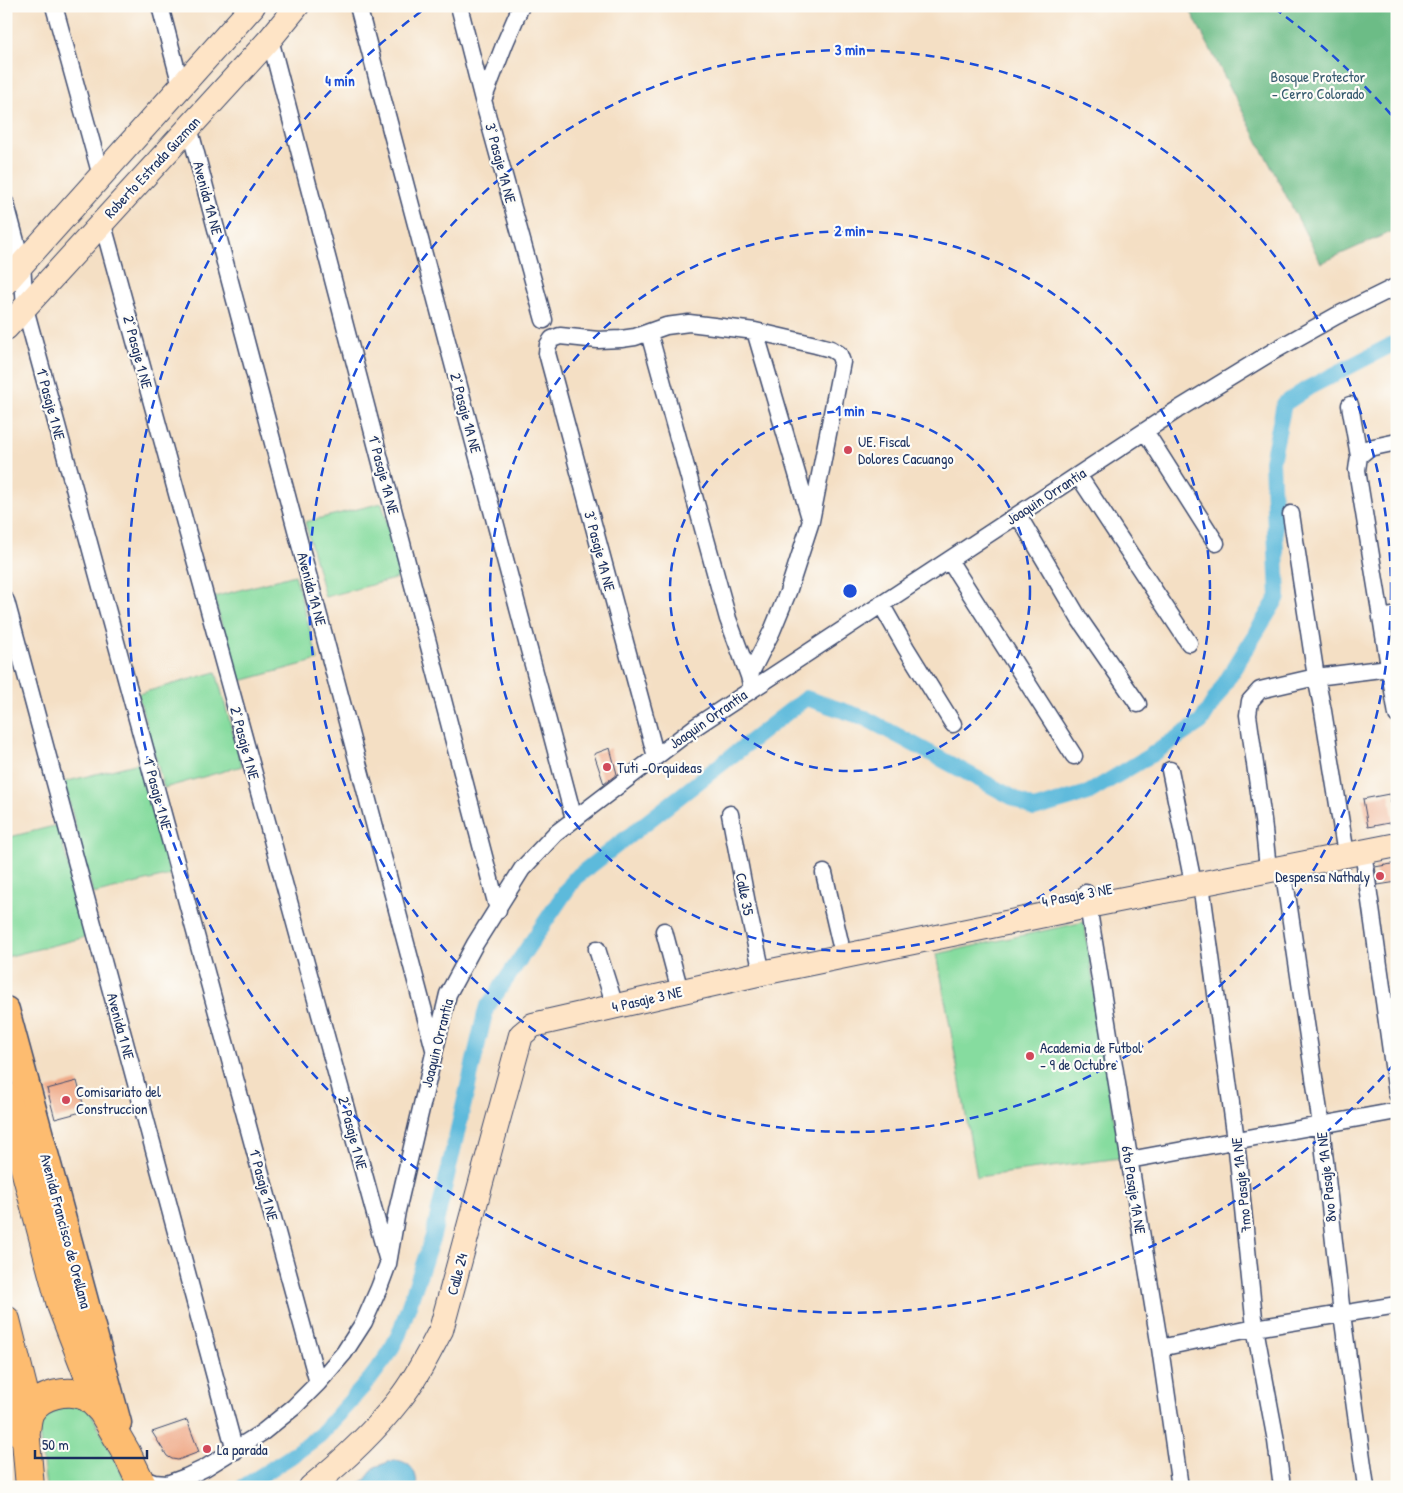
<svg xmlns="http://www.w3.org/2000/svg" width="1403" height="1493" font-family="'Patrick Hand',sans-serif">
	<style>
		.green { fill: #86dc9f; stroke: #50867e }
		.forest { fill: #6cbc86; stroke: #447672 }
		.water { fill: #5dbadb; stroke: #3c749c }
		.lines { fill: none; stroke-linecap: round; stroke-linejoin: round }
		.canal { stroke: #5dbadb; stroke-width: 16 }
		.building { fill: #efa987 }
		.street-casing { stroke: #3c496d; stroke-width: 19 }
		.secondary-casing { stroke: #3c496d; stroke-width: 26 }
		.primary-casing { stroke: #3c496d; stroke-width: 29 }
		.highway-casing { stroke: #3c496d; stroke-width: 30 }
		.street { stroke: #fff; stroke-width: 16 }
		.secondary { stroke: #fee4c6; stroke-width: 24 }
		.primary { stroke: #fdbc70; stroke-width: 26 }
		.highway { stroke: #fdbc70; stroke-width: 28 }
		.ring { fill: none; stroke: #1d4ed8; stroke-width: 2.5; stroke-dasharray: 9 6 }
		.poi-dot { fill: #d1495b; stroke: #fdfcf7; stroke-width: 2 }
		.labels { text-anchor: middle; dominant-baseline: central; stroke-width: 4.5; stroke-linejoin: round; paint-order: stroke }
		.park-label { font-size: 15px; fill: #365a6e; stroke: #fdfcf7 }
		.street-label { font-size: 15px; fill: #1b2f5e; stroke: #fdfcf7 }
		.poi-label { font-size: 15px; fill: #1b2f5e; stroke: #fdfcf7; text-anchor: start }
		.centre { fill: #1d4ed8; stroke: #fdfcf7; stroke-width: 2.5 }
		.ring-label { font-size: 15px; text-anchor: middle; font-weight: bold; fill: #1d4ed8; stroke: #fdfcf7; stroke-width: 4.5; stroke-linejoin: round; paint-order: stroke }
	</style>
	<rect width="100%" height="100%" fill="#fdfcf7"/>
	<filter id="ink" filterUnits="userSpaceOnUse"><feTurbulence type="fractalNoise" baseFrequency=".02" numOctaves="2"/><feDisplacementMap in="SourceGraphic" scale="10" xChannelSelector="R" yChannelSelector="G"/><feConvolveMatrix kernelMatrix="1 2 1 2 8 2 1 2 1" color-interpolation-filters="sRGB"/></filter>
	<filter id="wash" filterUnits="userSpaceOnUse"><feTurbulence type="fractalNoise" baseFrequency=".0096" numOctaves="4" result="noise"/><feDisplacementMap in="SourceGraphic" scale="20" xChannelSelector="R" yChannelSelector="G"/><feGaussianBlur stdDeviation="1.12" result="paint"/><feColorMatrix in="noise" values="0 0 0 0 0 0 0 0 0 0 0 0 0 0 0 0 0 1.4 0 .05"/><feComposite in="paint" operator="in"/></filter>
	<g filter="url(#wash)">
		<rect width="100%" height="100%" fill="#f4dfc4"/>
		<path class="green" d="M382,503L402,577L325,597L305,522Z
			M295,575L318,660L237,682L214,597Z
			M216,672L242,766L164,788L138,694Z
			M139,763L170,875L93,894L64,782Z
			M58,825L86,937L6,957V838Z
			M1084,922L1120,1158L977,1177L937,954Z
			M65,1403L89,1409L129,1487H46L39,1431C42,1411 48,1409 65,1403Z"/>
		<path class="forest" d="M1188,6H1397V229L1321,263Z"/>
		<path class="water" d="M394,1460C410,1461 417,1471 417,1487H353L365,1480L375,1467Z"/>
		<g class="lines">
			<path class="canal" d="M243,1487L290,1457L320,1435L370,1379L388,1355L399,1334L433,1236L486,1009L575,878L806,698L865,718L1034,809L1088,793L1151,755L1201,722L1278,597L1272,461L1284,404L1308,388L1397,342"/>
		</g>
		<g id="blocks">
			<path class="building" d="M610,748L617,774L604,784L594,754Z
				M1389,794L1394,822L1368,827L1363,799Z
				M1397,863V882L1378,885L1375,867Z
				M77,1081L85,1111L55,1119L47,1089Z
				M187,1420L199,1452L178,1460L172,1459L167,1456L152,1432Z"/>
		</g>
	</g>
	<g filter="url(#ink)">
		<use href="#blocks" fill-opacity="0" stroke="#3c496d" stroke-width="1"/>
		<g class="lines">
			<defs>
				<path id="street" d="M54,6L101,176
					M160,6L181,86
					M358,6L574,819
					M459,6L483,100L544,320
					M270,39L498,910
					M483,100L505,43L521,6
					M189,127L434,1049
					M6,204L22,264L25,308L318,1383
					M102,221L387,1258
					M755,331L810,518
					M649,333L728,619L749,676
					M1350,405L1359,456
					M1145,431L1216,543
					M1397,442L1369,448L1359,456L1357,470L1397,715
					M1078,475L1189,643
					M1291,514L1316,677L1323,711L1344,842
					M1018,515L1080,620L1138,704
					M949,560L1074,756
					M6,601L235,1451
					M881,604L906,648L953,724
					M1381,618L1397,615
					M656,757L547,353L548,345L552,339L560,336L598,340L621,339L635,337L666,326L689,323L755,331L816,345L831,349L839,354L842,362L811,521L788,592L772,631L749,676L752,689
					M1170,770L1191,873
					M730,814L749,914L762,973
					M1363,851L1397,1094
					M1267,859L1263,820L1248,715L1250,701L1260,690L1316,677L1389,668
					M1283,867L1321,1125L1342,1314L1366,1487
					M824,873L840,942
					M1201,884L1236,1140L1255,1328L1276,1441L1282,1487
					M1086,893L1160,1348L1180,1487
					M664,931L680,991
					M597,949L615,1006
					M1129,1160L1397,1111
					M1160,1348L1255,1328L1397,1305
					M138,1472L146,1480L154,1483L167,1484L186,1477L205,1468L263,1432L294,1407L318,1383L344,1353L364,1322L379,1288L388,1264L397,1211L448,994L475,944L522,869L555,834L695,727L1177,410L1272,352L1336,316L1397,286"/>
				<path id="secondary" d="M6,282L253,6
					M6,328L270,39L297,6
					M311,1487C343,1461 374,1432 399,1400C416,1379 428,1354 441,1330L521,1035L533,1025L762,973L1088,906L1397,845"/>
				<path id="primary" d="M6,1010L118,1423
					M6,1389L20,1434"/>
				<path id="highway" d="M6,1097L61,1305L102,1411L126,1452L143,1487
					M6,1320L23,1388L26,1440L30,1487
					M26,1431C27,1425 27,1418 30,1412C40,1394 69,1388 87,1397C92,1400 97,1406 102,1411"/>
			</defs>
			<use href="#street" class="street-casing"/>
			<use href="#secondary" class="secondary-casing"/>
			<use href="#primary" class="primary-casing"/>
			<use href="#highway" class="highway-casing"/>
			<use href="#street" class="street"/>
			<use href="#secondary" class="secondary"/>
			<use href="#primary" class="primary"/>
			<use href="#highway" class="highway"/>
		</g>
	</g>
	<g class="ring">
		<circle cx="850" cy="591" r="180"/>
		<circle cx="850" cy="591" r="360"/>
		<circle cx="850" cy="591" r="541"/>
		<path d="M1394 1064A721 721 0 1 1 426 8M1274 8A721 721 0 0 1 1394 118"/>
	</g>
	<g class="poi-dot">
		<circle cx="848" cy="450" r="5"/>
		<circle cx="607" cy="767" r="5"/>
		<circle cx="1380" cy="876" r="5"/>
		<circle cx="1030" cy="1056" r="5"/>
		<circle cx="66" cy="1100" r="5"/>
		<circle cx="207" cy="1449" r="5"/>
	</g>
	<g class="labels">
		<g class="park-label">
			<text x="1318" y="76">Bosque Protector<tspan x="1318" dy="17">- Cerro Colorado</tspan></text>
		</g>
		<g class="street-label">
			<text transform="translate(501 163) rotate(75)">3° Pasaje 1A NE</text>
			<text transform="translate(152 167) rotate(-47)">Roberto Estrada Guzman</text>
			<text transform="translate(208 198) rotate(75)">Avenida 1A NE</text>
			<text transform="translate(138 352) rotate(75)">2° Pasaje 1 NE</text>
			<text transform="translate(51 404) rotate(75)">1° Pasaje 1 NE</text>
			<text transform="translate(466 413) rotate(75)">2° Pasaje 1A NE</text>
			<text transform="translate(384 475) rotate(75)">1° Pasaje 1A NE</text>
			<text transform="translate(1046 496) rotate(-33)">Joaquin Orrantia</text>
			<text transform="translate(600 551) rotate(75)">3° Pasaje 1A NE</text>
			<text transform="translate(312 589) rotate(75)">Avenida 1A NE</text>
			<text transform="translate(708 719) rotate(-35)">Joaquin Orrantia</text>
			<text transform="translate(245 743) rotate(75)">2° Pasaje 1 NE</text>
			<text transform="translate(158 794) rotate(75)">1° Pasaje 1 NE</text>
			<text transform="translate(745 894) rotate(79)">Calle 35</text>
			<text transform="translate(1077 895) rotate(-11)">4 Pasaje 3 NE</text>
			<text transform="translate(647 999) rotate(-13)">4 Pasaje 3 NE</text>
			<text transform="translate(121 1026) rotate(75)">Avenida 1 NE</text>
			<text transform="translate(437 1043) rotate(-76)">Joaquin Orrantia</text>
			<text transform="translate(353 1133) rotate(75)">2° Pasaje 1 NE</text>
			<text transform="translate(1326 1177) rotate(-96)">8vo Pasaje 1A NE</text>
			<text transform="translate(264 1185) rotate(75)">1° Pasaje 1 NE</text>
			<text transform="translate(1241 1185) rotate(-96)">7mo Pasaje 1A NE</text>
			<text transform="translate(1134 1190) rotate(81)">6to Pasaje 1A NE</text>
			<text transform="translate(66 1231) rotate(75)">Avenida Francisco de Orellana</text>
			<text transform="translate(457 1274) rotate(-75)">Calle 24</text>
		</g>
		<g class="poi-label">
			<text x="858" y="441">UE. Fiscal<tspan x="858" dy="17">Dolores Cacuango</tspan></text>
			<text x="617" y="767">Tuti -Orquideas</text>
			<text x="1370" y="876" text-anchor="end">Despensa Nathaly</text>
			<text x="1040" y="1047">Academia de Futbol<tspan x="1040" dy="17">- 9 de Octubre</tspan></text>
			<text x="76" y="1091">Comisariato del<tspan x="76" dy="17">Construccion</tspan></text>
			<text x="217" y="1449">La parada</text>
		</g>
	</g>
	<circle cx="850" cy="591" r="8" class="centre"/>
	<g class="ring-label">
		<text x="850" y="55">3 min</text>
		<text x="340" y="86">4 min</text>
		<text x="850" y="236">2 min</text>
		<text x="850" y="416">1 min</text>
	</g>
	<rect width="1403" height="1493" fill="none" stroke="#fdfcf7" stroke-width="25"/>
	<path d="M35 1450v8h112v-8" fill="none" stroke="#1b2f5e" stroke-width="2.5"/>
	<text x="42" y="1450" font-size="15" fill="#1b2f5e" stroke="#fdfcf7" stroke-width="4" paint-order="stroke">50 m</text>
</svg>
